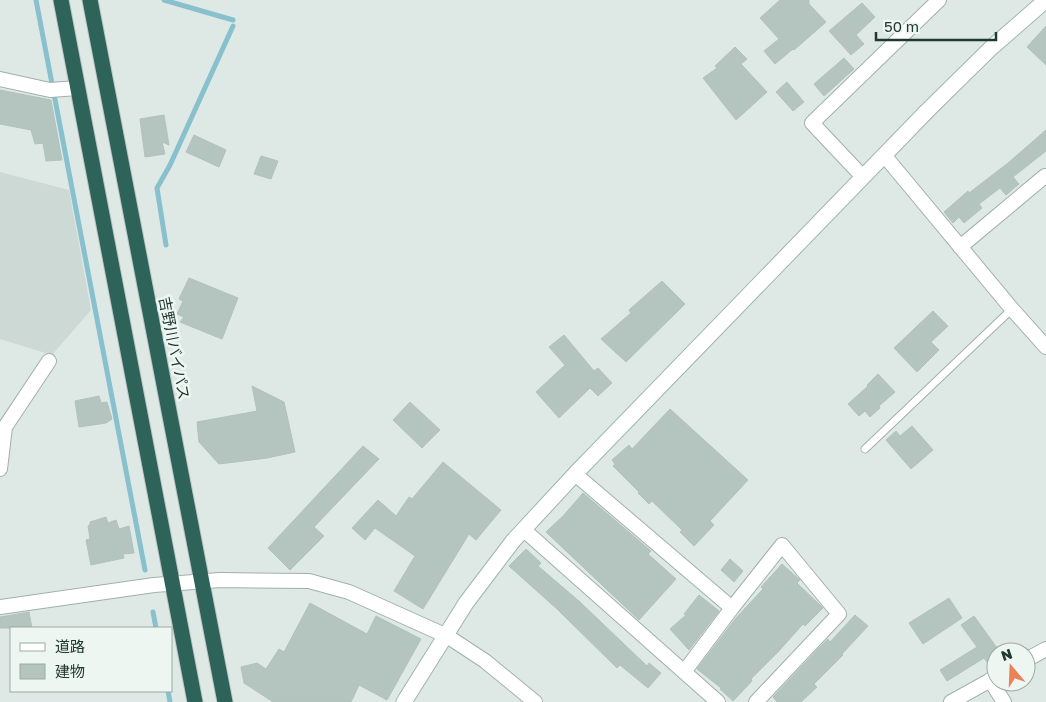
<svg xmlns="http://www.w3.org/2000/svg" width="1046" height="702" font-family="'Golos Text','Noto Sans JP',sans-serif">
	<style>
		.built { fill: #cdd9d4 }
		.lines { fill: none; stroke-linecap: round; stroke-linejoin: round }
		.stream { stroke: #88c1cd; stroke-width: 5 }
		.building { fill: #b4c4be; stroke: #b1c2bc }
		.lane-casing { stroke: #a1b0ac; stroke-width: 9 }
		.street-casing { stroke: #a1b0ac; stroke-width: 16 }
		.secondary-casing { stroke: #9eb5ad; stroke-width: 17 }
		.highway-casing { stroke: #bcc3c2; stroke-width: 17 }
		.lane { stroke: #fff; stroke-width: 7 }
		.street { stroke: #fff; stroke-width: 14 }
		.secondary { stroke: #fff; stroke-width: 15 }
		.highway { stroke: #2d6359; stroke-width: 15 }
		.labels { text-anchor: middle; dominant-baseline: central; stroke-width: 5; stroke-linejoin: round; paint-order: stroke }
		.street-label { font-size: 15px; fill: #203832; stroke: #eef6f2 }
	</style>
	<rect width="100%" height="100%" fill="#dee9e5"/>
	<path class="built" d="M0,172L69,190L91,310L52,355L0,339Z"/>
	<g class="lines">
		<path class="stream" d="M36,0L145,570
			M164,0L233,20
			M166,245L157,188L170,165L233,26
			M153,612L156,628
			M168,691L170,702"/>
	</g>
	<path class="building" d="M780,0H809V4L826,22L794,50L793,49L775,64L764,51L779,39L760,18Z
		M862,3L875,17L856,35L864,44L851,55L829,31Z
		M1046,26V65L1027,47Z
		M735,47L747,59L741,64L767,92L736,120L703,78L717,68L715,66Z
		M844,58L854,69L824,96L814,84Z
		M787,82L804,102L793,111L776,92Z
		M0,90L51,100L62,160L46,161L43,143L35,144L31,130L0,124Z
		M164,115L169,145L162,142L165,154L145,157L140,119Z
		M1046,130V151L1013,177L1019,184L1006,195L1000,188L979,204L982,208L964,223L959,217L953,223L944,212L968,191L969,193L1008,163Z
		M194,135L226,150L219,167L186,152Z
		M261,156L278,161L271,179L254,174Z
		M189,278L238,298L222,339L180,322L184,317L177,314L183,301L179,299Z
		M662,281L685,304L626,362L601,339L631,313L629,310Z
		M933,311L948,326L931,342L939,350L917,372L894,348Z
		M564,335L594,371L598,368L612,383L598,396L590,388L559,418L536,392L565,365L549,347Z
		M878,374L895,392L879,406L880,408L870,417L865,411L859,416L848,404L868,386L867,385Z
		M252,386L284,402L295,452L267,458L219,464L199,442L197,422L257,411Z
		M99,396L101,403L107,402L112,419L106,423L79,427L75,401Z
		M410,402L440,430L422,448L393,420Z
		M670,409L748,480L710,521L714,525L694,546L680,532L682,530L652,501L649,504L638,493L639,492L613,466L615,464L612,460L629,445L632,449Z
		M912,426L933,450L911,469L886,440L896,431L900,436Z
		M363,446L379,459L314,527L324,536L290,570L268,548Z
		M443,462L501,510L476,540L469,534L423,609L394,591L415,556L375,528L365,540L352,528L378,500L396,516L409,497L412,499Z
		M583,493L651,551L648,554L676,579L639,620L546,532L564,515Z
		M106,517L108,523L116,520L119,529L129,526L134,553L123,554L124,558L91,565L86,540L90,539L88,526L90,525V522Z
		M526,549L541,563L538,566L580,602L647,666L649,663L661,673L648,688L620,665L617,668L557,609L509,566Z
		M730,559L743,571L734,582L721,570Z
		M782,564L800,580L797,583L823,608L805,626L803,624L778,652L751,679L752,681L733,701L720,689L721,688L697,669L736,618L763,589L761,587Z
		M699,595L719,611L689,650L670,629L686,615L684,614Z
		M949,598L962,618L923,644L909,623Z
		M310,603L367,634L376,616L421,639L387,700L359,685L351,702H273L244,683L241,667L257,663L266,669L279,649L284,652Z
		M29,612L32,628H0V617Z
		M855,615L868,626L842,654L843,655L814,684L817,687L801,702H777L773,697L820,647L828,639L830,642Z
		M974,616L1000,652H996V655L987,662L984,658L947,681L940,670L977,647L961,625Z"/>
	<g class="lines">
		<defs>
			<path id="lane" d="M865,449L1012,309"/>
			<path id="street" d="M0,79L50,90L78,88
				M884,155L1012,309L1046,347
				M862,176L812,123L939,0
				M960,247L1045,176
				M0,469L5,427L49,361
				M575,474L732,608L684,672
				M524,530L718,702
				M0,607L154,585L220,580L309,581L349,592L447,636L485,661L535,702
				M732,608L782,545L839,614L756,702
				M1026,660L1046,649
				M990,680L1004,702
				M951,702L996,677"/>
			<path id="secondary" d="M404,702L466,603L513,541L575,474L927,111L991,48L1046,0"/>
			<path id="highway" d="M61,0L195,702
				M90,0L225,702"/>
		</defs>
		<use href="#lane" class="lane-casing"/>
		<use href="#street" class="street-casing"/>
		<use href="#secondary" class="secondary-casing"/>
		<use href="#highway" class="highway-casing"/>
		<use href="#lane" class="lane"/>
		<use href="#street" class="street"/>
		<use href="#secondary" class="secondary"/>
		<use href="#highway" class="highway"/>
	</g>
	<g class="labels">
		<g class="street-label">
			<text transform="translate(175 348) rotate(79)">吉野川バイパス</text>
		</g>
	</g>
	<rect x="10" y="627" width="162" height="65" fill="#eef6f2" stroke="#9caaa5"/>
	<rect x="20" y="643" width="25" height="8" fill="#ffffff" stroke="#9caaa5"/>
	<text x="55" y="652" font-size="15" fill="#203832">道路</text>
	<rect x="20" y="664" width="25" height="15" fill="#b4c4be" stroke="#9caaa5"/>
	<text x="55" y="677" font-size="15" fill="#203832">建物</text>
	<g transform="translate(1011 667) rotate(341)"><circle r="24" fill="#eef6f2" stroke="#9caaa5"/>
	<path d="M0-4L9 19L0 12L-9 19Z" fill="#ec8059"/>
	<text y="-8" font-size="14" font-weight="bold" text-anchor="middle" fill="#203832">N</text>
	</g>
	<path d="M876 32v8h120v-8" fill="none" stroke="#203832" stroke-width="2.5"/>
	<text x="884" y="32" font-size="15" fill="#203832" stroke="#eef6f2" stroke-width="4" paint-order="stroke">50 m</text>
</svg>
